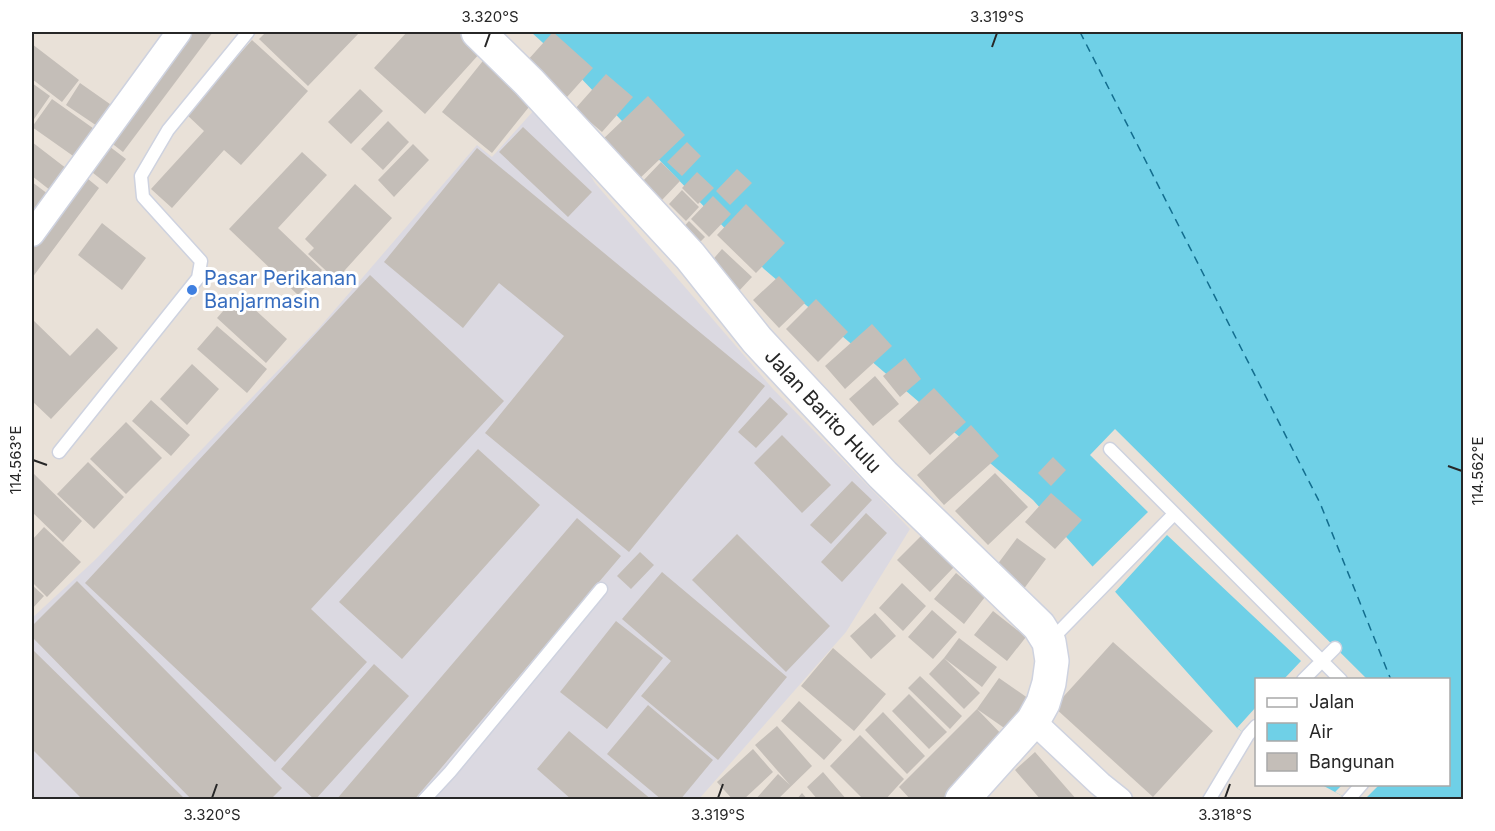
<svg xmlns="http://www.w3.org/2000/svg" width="1495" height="831" font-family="Inter,sans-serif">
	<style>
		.industrial { fill: #dbd9e1 }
		.water { fill: #6fd0e7 }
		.pier { fill: #e9e1d8 }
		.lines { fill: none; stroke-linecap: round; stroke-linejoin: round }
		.ferry { stroke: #136d8e; stroke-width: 1.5; stroke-dasharray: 8 6; stroke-linecap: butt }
		.building { fill: #c4beb8 }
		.lane-casing { stroke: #ced2df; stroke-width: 15 }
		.street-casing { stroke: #ced2df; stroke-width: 27 }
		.secondary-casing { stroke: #ced2df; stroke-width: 36 }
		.lane { stroke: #fff; stroke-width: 12 }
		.street { stroke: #fff; stroke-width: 24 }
		.secondary { stroke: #fff; stroke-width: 33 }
		.ticks { fill: none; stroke: #272727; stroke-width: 2 }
		.shop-dot { fill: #3f7fe0; stroke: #fff; stroke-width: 2 }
		.labels { text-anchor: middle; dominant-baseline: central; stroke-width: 6; stroke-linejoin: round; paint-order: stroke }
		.shop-label { font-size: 20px; fill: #366cbe; stroke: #fff; text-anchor: start }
		.street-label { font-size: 20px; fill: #272727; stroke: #fff }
		.neatline { fill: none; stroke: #272727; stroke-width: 2 }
		.ticks-label { font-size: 15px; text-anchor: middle; fill: #272727 }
	</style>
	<rect width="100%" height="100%" fill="#e9e1d8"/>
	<path class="industrial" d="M544,99L595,183L773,389L910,529L846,632L699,799L32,800V618L95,560L319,328L477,145L492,157Z"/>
	<path class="water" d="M531,32H1463V799H1348L1322,785L1448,784V680H1256V741L1237,728L1033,500L764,269L575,72Z"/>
	<path class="pier" d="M1115,429L1367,679H1284L1301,661L1167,535L1114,593L1091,568L1148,512L1090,455Z
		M1256,707V741L1237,728Z
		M1342,785H1379L1365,799H1348L1335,792Z"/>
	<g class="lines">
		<path class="ferry" d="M1080,32L1320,503L1391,680"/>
	</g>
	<path class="building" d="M185,32H213L123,152L105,138Z
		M266,32H360L308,86L259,39Z
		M407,32H458L481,52L425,114L374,68Z
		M553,32L593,68L567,97L527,61Z
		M252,40L308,91L241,165L224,150L172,208L151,189L204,131L186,114Z
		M32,44L79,80L62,102L32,79Z
		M486,57L537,97L492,153L442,112Z
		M606,74L633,97L602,132L575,109Z
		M32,83L50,96L32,122Z
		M80,83L117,109L103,130L66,105Z
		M360,89L383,111L351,144L328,122Z
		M648,96L685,135L637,181L600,142Z
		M52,99L97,131L76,158L32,127Z
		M388,121L409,142L383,170L361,149Z
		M523,127L592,192L568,217L499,152Z
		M101,140L126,159L107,184L83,165Z
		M32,142L71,172L55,194L32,176Z
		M687,142L701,156L682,176L667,162Z
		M413,144L429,160L394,197L378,180Z
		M477,148L765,386L629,552L485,433L564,336L499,283L463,328L384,262Z
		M302,152L327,175L278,228L322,270L298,295L229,229Z
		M661,162L680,181L662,200L642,182Z
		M737,169L752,183L730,205L716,191Z
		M697,172L714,188L698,204L682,188Z
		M82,174L99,188L32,278V241Z
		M32,182L52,197L32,224Z
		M355,184L392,218L336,280L308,254L314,248L305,239Z
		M682,190L699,207L686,221L669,204Z
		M713,196L731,214L709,237L691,219Z
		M746,204L785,243L756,273L717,235Z
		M689,221L705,237L694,248L678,233Z
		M102,223L146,258L122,290L78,255Z
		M722,249L752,277L738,292L709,264Z
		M370,275L504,401L311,609L367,662L275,762L85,583Z
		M779,276L805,303L779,328L753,300Z
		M238,294L287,339L266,363L217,318Z
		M816,299L848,332L818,362L786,329Z
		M32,319L70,356L97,328L118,348L51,419L32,401Z
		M872,324L892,346L845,389L825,366Z
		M217,326L267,369L247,393L197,349Z
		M905,358L921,379L900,397L883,376Z
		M192,364L219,389L187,425L160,399Z
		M875,376L899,404L873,426L849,399Z
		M934,388L966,422L930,455L898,421Z
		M770,397L788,414L756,448L738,432Z
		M151,400L190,435L171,456L132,421Z
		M126,422L162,458L126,494L90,459Z
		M971,425L999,456L944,505L917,475Z
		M782,435L831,485L802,513L754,463Z
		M478,449L540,505L402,659L339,602Z
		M1053,457L1066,470L1051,486L1038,473Z
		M88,462L124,497L94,529L57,494Z
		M32,472L82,521L63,542L32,512Z
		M995,473L1028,507L988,545L955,511Z
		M852,481L872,500L831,544L810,525Z
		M1051,493L1082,520L1055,549L1025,522Z
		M866,513L887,533L842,582L821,562Z
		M577,518L621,556L414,800H336Z
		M44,527L81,562L47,597L32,582V540Z
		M737,534L830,626L786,672L692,580Z
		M921,536L954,567L930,592L897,560Z
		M1017,538L1046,559L1023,590L994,569Z
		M640,552L654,565L631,589L617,576Z
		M662,572L787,677L718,760L641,696L671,661L622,619Z
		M956,573L985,597L964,624L934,599Z
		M77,581L282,788L270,800H192L32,637V626Z
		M902,583L926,606L903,631L879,608Z
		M32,585L44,596L32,609Z
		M932,610L957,632L933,659L908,637Z
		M993,611L1026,637L1007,661L974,635Z
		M875,613L896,636L871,659L850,636Z
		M616,621L663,658L607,729L560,692Z
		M959,638L997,667L982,687L944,658Z
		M1113,642L1213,731L1153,797L1054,707Z
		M833,648L886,694L854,731L801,686Z
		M32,649L186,800H83L32,749Z
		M944,658L980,693L964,709L929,674Z
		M374,664L409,696L315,800L281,769Z
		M920,676L962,716L950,729L908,688Z
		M999,678L1032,701L1010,732L977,709Z
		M909,694L947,732L929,749L892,711Z
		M799,701L842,740L824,760L781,721Z
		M648,705L713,760L680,800H662L607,754Z
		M977,709L1009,742L952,800H911L899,787Z
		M883,712L925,756L907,774L865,730Z
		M777,726L812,766L777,800H755L778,774L790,785L755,745Z
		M569,731L652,800H572L537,769Z
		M860,735L904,779L885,800H864L830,766Z
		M753,749L773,772L743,800H733L717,782Z
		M1035,752L1077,800H1041L1015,770Z
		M823,772L847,800H818L807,787Z
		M802,793L808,800H796Z"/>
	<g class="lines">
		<defs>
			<path id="lane" d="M1110,449L1341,680
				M59,452L198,278L201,261L143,197L141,176L168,130L248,32
				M1049,642L1174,514
				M1303,680L1335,648
				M424,800L450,772L601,589
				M1209,800L1248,735L1256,726
				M1348,800L1362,784"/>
			<path id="street" d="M32,234L179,32
				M1033,721L1100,784L1120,800"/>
			<path id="secondary" d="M478,32L529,82L690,256L757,340L883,475L1039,626L1049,642L1052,661L1049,683L1043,703L1033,721L962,800"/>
		</defs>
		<use href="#lane" class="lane-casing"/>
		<use href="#street" class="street-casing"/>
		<use href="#secondary" class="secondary-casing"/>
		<use href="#lane" class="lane"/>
		<use href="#street" class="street"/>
		<use href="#secondary" class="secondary"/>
	</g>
	<path class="ticks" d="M485,47L490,33M992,47L997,33M33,460L47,465M1448,466L1462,471M212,798L217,784M718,798L723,784M1225,798L1230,784"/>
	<circle class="shop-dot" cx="192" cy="290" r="6"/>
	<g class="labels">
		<g class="shop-label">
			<text x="204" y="278">Pasar Perikanan<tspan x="204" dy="23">Banjarmasin</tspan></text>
		</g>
		<g class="street-label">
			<text transform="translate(823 411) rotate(47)">Jalan Barito Hulu</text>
		</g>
	</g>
	<rect width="1495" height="831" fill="none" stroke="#ffffff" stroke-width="66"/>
	<rect x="1255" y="678" width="195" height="108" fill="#ffffff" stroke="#a9a9a9" stroke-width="1.5"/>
	<rect x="1267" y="698" width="30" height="9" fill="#ffffff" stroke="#a9a9a9" stroke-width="1.5"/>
	<text x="1309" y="708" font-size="18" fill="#272727">Jalan</text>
	<rect x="1267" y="723" width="30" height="18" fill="#6fd0e7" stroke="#a9a9a9" stroke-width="1.5"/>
	<text x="1309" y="738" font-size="18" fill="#272727">Air</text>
	<rect x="1267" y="753" width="30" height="18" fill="#c4beb8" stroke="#a9a9a9" stroke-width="1.5"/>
	<text x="1309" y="768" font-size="18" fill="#272727">Bangunan</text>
	<rect x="33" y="33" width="1429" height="765" class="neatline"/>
	<g class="ticks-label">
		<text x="490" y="22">3.320°S</text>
		<text x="997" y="22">3.319°S</text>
		<text transform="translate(16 460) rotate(-90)" y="5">114.563°E</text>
		<text transform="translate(1478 471) rotate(-90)" y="5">114.562°E</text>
		<text x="212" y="820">3.320°S</text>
		<text x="718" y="820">3.319°S</text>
		<text x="1225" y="820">3.318°S</text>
	</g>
</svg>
